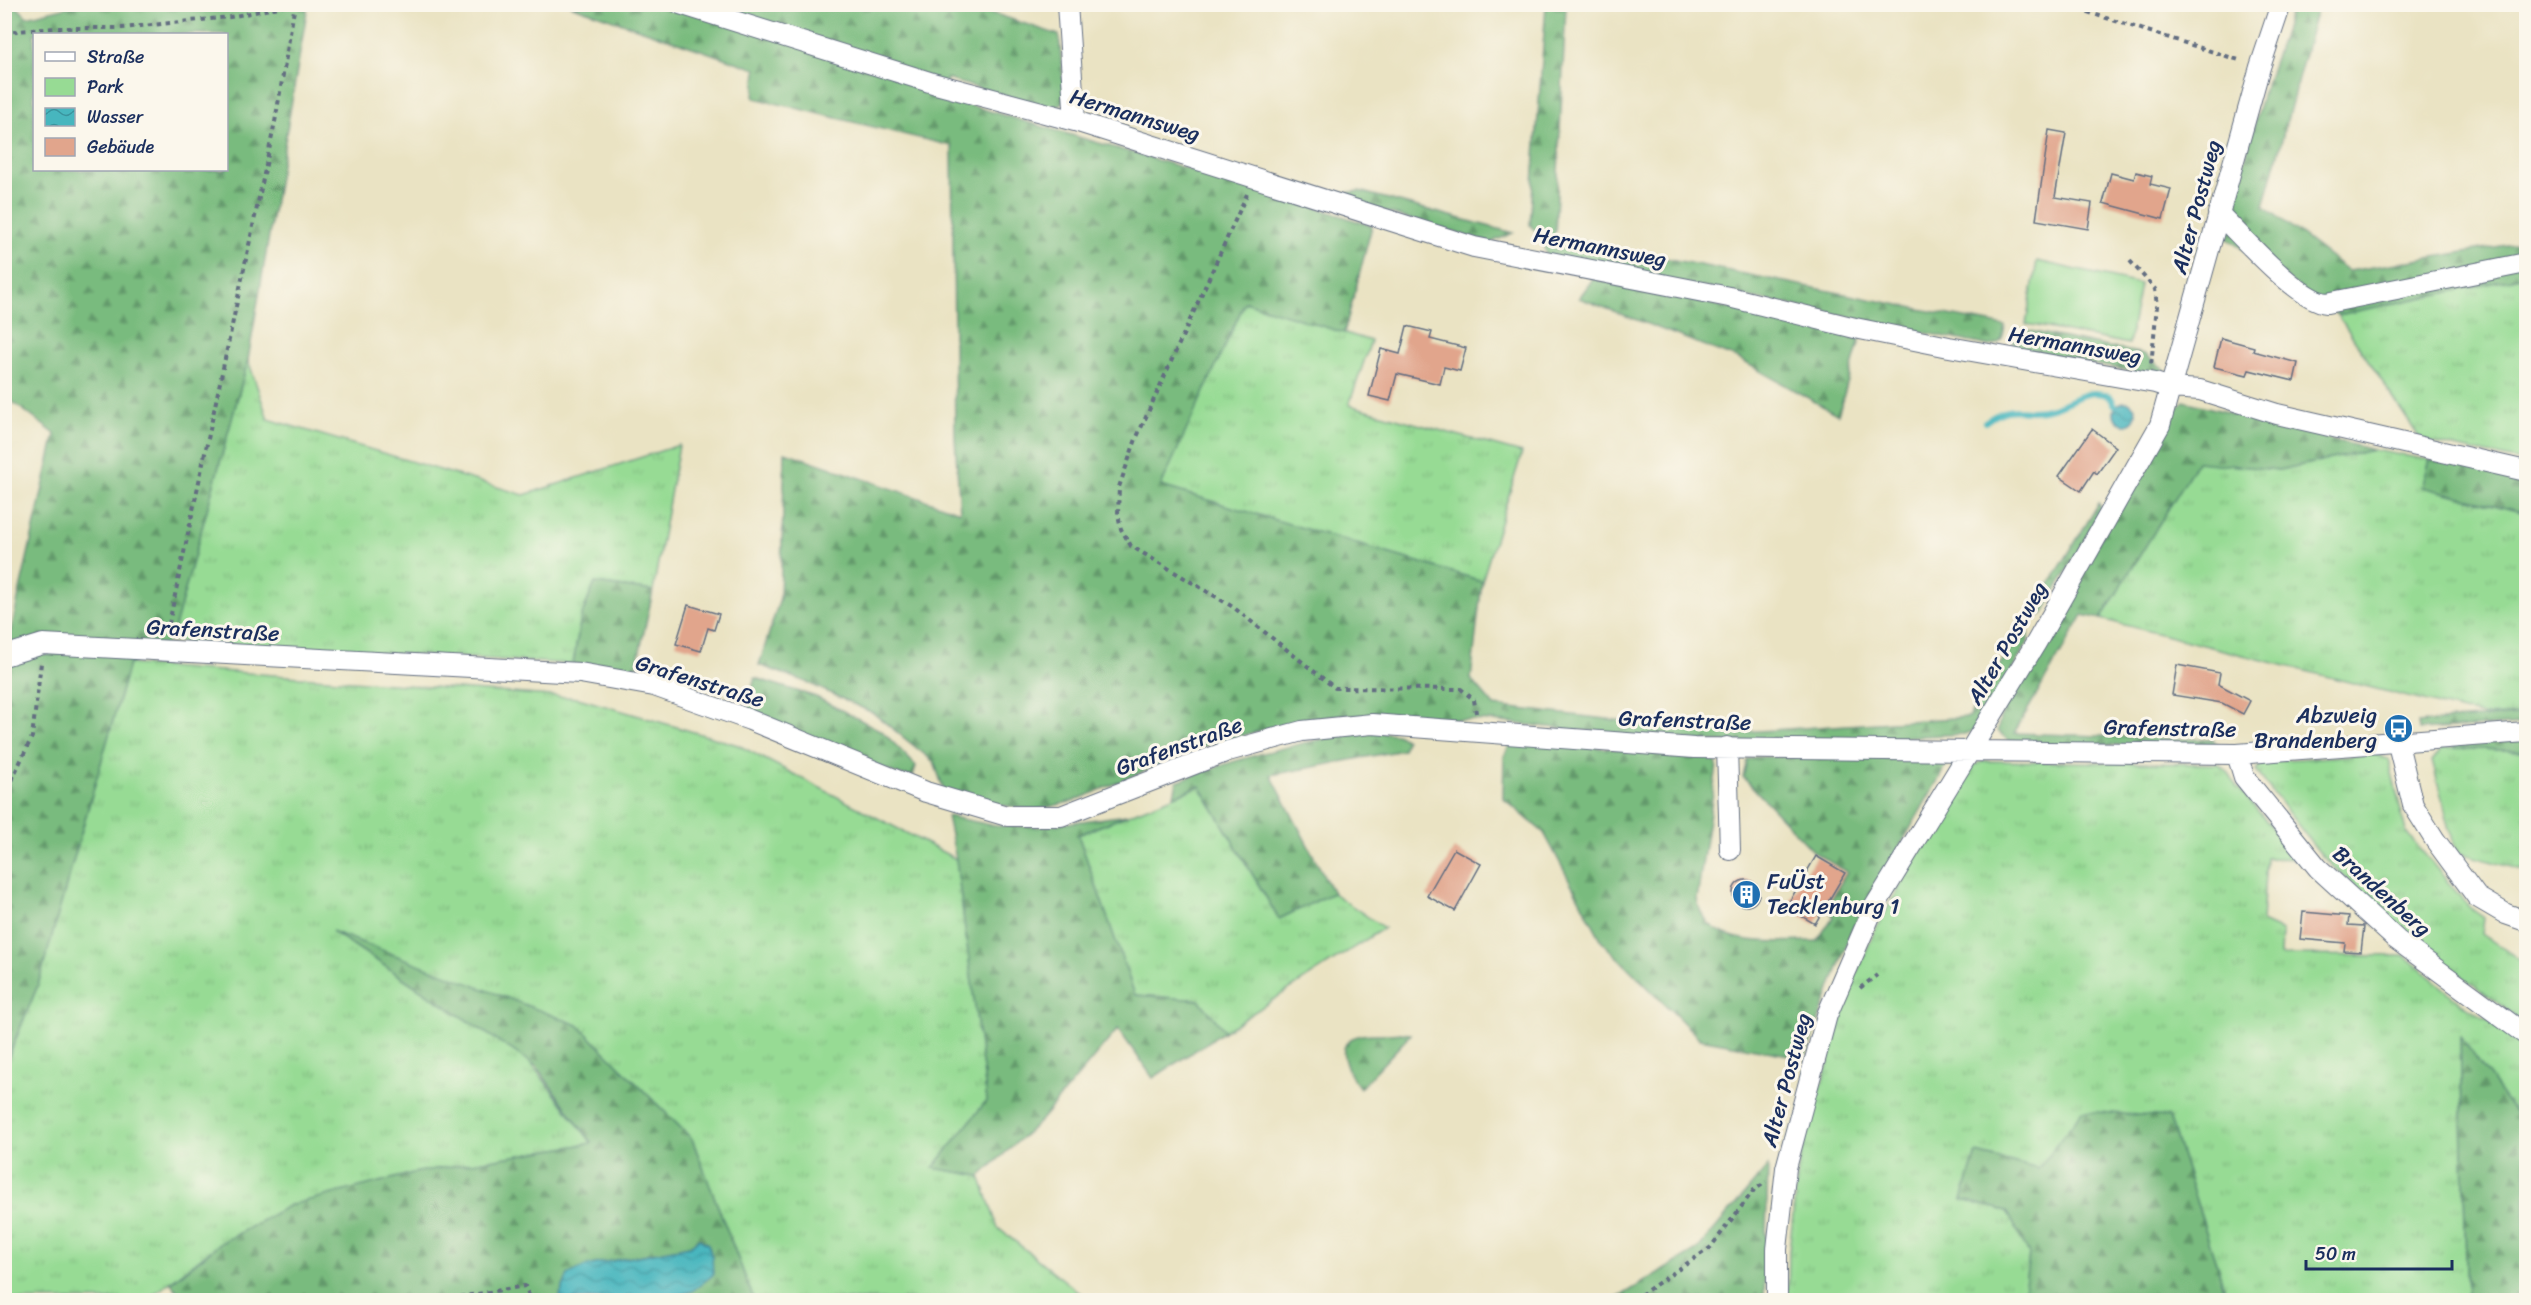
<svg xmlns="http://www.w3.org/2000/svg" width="2531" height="1305" font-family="Sriracha,sans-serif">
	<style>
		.grass { fill: url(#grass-tufts); stroke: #598579; stroke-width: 1.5 }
		.forest { fill: url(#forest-firs); stroke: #4a756e; stroke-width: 1.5; fill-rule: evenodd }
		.park { fill: #97db94; stroke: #598579; stroke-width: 1.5 }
		.water { fill: url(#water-waves); stroke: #31728e; stroke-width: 1.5 }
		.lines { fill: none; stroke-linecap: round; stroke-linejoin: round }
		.stream { stroke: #47b6be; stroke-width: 6 }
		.building { fill: #e1a58c }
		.minor-casing { stroke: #636e81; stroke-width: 22 }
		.path { stroke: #636e81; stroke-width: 4; stroke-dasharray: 4.5 4.5; stroke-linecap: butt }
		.minor { stroke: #fff; stroke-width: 20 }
		.labels { text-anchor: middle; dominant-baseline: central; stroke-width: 6; stroke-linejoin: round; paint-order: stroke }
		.street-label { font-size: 22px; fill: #1b2f5e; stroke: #fbf7ec }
		.poi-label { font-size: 22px; fill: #1b2f5e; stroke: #fbf7ec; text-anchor: end }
	</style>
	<defs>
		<pattern id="grass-tufts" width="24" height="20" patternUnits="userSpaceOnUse" patternTransform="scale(1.5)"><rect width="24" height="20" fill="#97db94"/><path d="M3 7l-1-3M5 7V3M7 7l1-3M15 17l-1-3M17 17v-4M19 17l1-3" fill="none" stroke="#82bc82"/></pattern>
		<pattern id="forest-firs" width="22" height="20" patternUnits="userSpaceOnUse" patternTransform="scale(1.5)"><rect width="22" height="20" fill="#79bb7e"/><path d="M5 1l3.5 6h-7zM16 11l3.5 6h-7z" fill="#62986a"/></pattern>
		<pattern id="water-waves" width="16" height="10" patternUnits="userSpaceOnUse" patternTransform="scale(1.5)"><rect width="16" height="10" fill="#47b6be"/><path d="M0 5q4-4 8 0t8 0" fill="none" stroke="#3a949e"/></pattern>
	</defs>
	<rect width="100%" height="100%" fill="#fbf7ec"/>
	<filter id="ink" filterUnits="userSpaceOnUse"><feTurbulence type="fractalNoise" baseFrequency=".0167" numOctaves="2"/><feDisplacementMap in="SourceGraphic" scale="12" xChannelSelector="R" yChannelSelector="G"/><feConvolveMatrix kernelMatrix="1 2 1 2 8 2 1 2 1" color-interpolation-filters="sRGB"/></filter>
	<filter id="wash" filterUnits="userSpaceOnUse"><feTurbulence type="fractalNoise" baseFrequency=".008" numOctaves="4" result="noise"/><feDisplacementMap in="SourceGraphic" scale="24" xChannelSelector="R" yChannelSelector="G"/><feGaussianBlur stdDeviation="1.35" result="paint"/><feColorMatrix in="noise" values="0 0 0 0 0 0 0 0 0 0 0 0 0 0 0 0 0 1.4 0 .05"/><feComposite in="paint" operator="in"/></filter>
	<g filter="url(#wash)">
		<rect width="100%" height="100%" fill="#eae3c3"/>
		<path class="grass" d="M2526,276V462L2421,440L2338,315Z
			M1245,302L1371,341L1349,405L1522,453L1482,581L1160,486Z
			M248,360L268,419L524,495L679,445L653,591L595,583L581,617L573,664L171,641Z
			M2373,450L2430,460L2423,487L2526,513V714L2483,716L2101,619L2197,461L2279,470Z
			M129,664L578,698L738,745L956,859L987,1100L934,1168L980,1176L998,1228L1089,1300H754L692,1139L335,933L530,1062L592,1143L418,1172L285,1208L219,1244L147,1300H5V1066L38,985Z
			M2456,748L2526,751V871L2456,852L2432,761L2442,749Z
			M2377,754L2389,760L2406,832L2469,907L2484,918L2482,934L2526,964V1024L2404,933L2322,856L2256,771L2264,761Z
			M1984,761L2218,764L2229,773L2234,783L2299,859L2266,858L2262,922L2282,931L2281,955L2405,956L2461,1003L2526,1044V1128L2460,1037L2467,1300H2228L2169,1117L2039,1169L1976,1153L1962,1200L2007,1211L2029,1254L2023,1300H1788L1789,1251L1798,1170L1808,1129L1855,976L1877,926L1969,768Z
			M1200,786L1279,919L1333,893L1384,928L1225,1031L1199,1000L1135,995L1078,835Z"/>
		<path class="forest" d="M5,5H15L27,17L75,5H308L248,360L171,641L129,664L38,985L4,1066L5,657L55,434L5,396ZM34,34H226V170H34Z
			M570,5H968L1059,35L1065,100L1054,109L946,79L948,99L1294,200L1372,226L1344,333L1245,302L1161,486L1482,581L1471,679L1494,706L1728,733L1968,717L2021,630L2028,632V642L1978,729L1964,734L1752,744L1652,738L1492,721L1339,715L1274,727L1204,746L1074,801L1036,810L993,804L945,793L934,762L873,713L806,682L759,665L780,598L785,452L960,512L955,438L952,146L754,98L756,69Z
			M1546,5H1566L1555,236L2005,326C2003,338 2003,343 1990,346L1546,255L1542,238L1530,225Z
			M2293,5H2318L2264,206L2349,271L2526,242V276L2338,315L2225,237L2262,96Z
			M1359,191L1513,233L1490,243L1330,195Z
			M1593,279L1861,336L1838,415L1739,359L1579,298Z
			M2015,328L2144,354L2165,370L2158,376L2016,350L2013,343Z
			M2184,401L2373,450L2279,470L2197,462L2101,619L2083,615L2014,733L2213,740L2218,745H2046L2009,741L1998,731L2000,718L2170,414Z
			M2430,460L2526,478V513L2422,487Z
			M2099,503L2101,509L2043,614L2037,617L2032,613Z
			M595,583L653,591L635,673L573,664L581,617Z
			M755,678L816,697L882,731L916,766L913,776L899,775L745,710Z
			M2526,714V724L2419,730L2418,723Z
			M1365,731L1397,734L1406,740L1403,750L1271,775L1333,893L1279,919L1200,786L1174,796L1177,781C1238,758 1300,742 1365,731Z
			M2526,738V751L2456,748L2451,743Z
			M1513,740L1714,758L1717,765L1697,899C1705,951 1777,941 1817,941L1833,917L1828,905L1847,872L1815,853L1743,777L1747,760L1755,757H1944L1949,761L1852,929L1805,1058L1700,1039L1603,943L1544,833L1503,798L1504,756Z
			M1127,815L1078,835L1135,995L1199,1000L1225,1031L1153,1078L1118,1029L1040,1121L980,1176L933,1168L987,1100L956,859L947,816L996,826L1037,827Z
			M332,931L578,1025L692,1139L754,1300H660L692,1291L712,1257L708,1244L699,1239L690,1246L586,1266L568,1275L558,1300H177V1291L171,1283L219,1244L290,1205L418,1172L592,1143L536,1066Z
			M1400,1033L1411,1034L1360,1088C1348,1073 1329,1041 1362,1035C1374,1033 1387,1035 1400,1033Z
			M2460,1036L2526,1128V1300H2467Z
			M2082,1111L2169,1117L2228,1300H2023L2029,1254L2007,1211L1962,1200L1976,1153L2038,1169Z
			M1768,1166L1764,1300H1614L1697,1250Z"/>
		<path class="park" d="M2037,261L2140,284L2129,344L2026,324Z"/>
		<path class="water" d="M2114 413a11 11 0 1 1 22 0a11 11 0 1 1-22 0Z
			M699,1239L708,1244L712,1257L713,1275L692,1291L664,1300H558L568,1275L586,1266L690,1246Z"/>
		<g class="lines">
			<path class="stream" d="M1985,422C2014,401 2020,416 2048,409C2071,404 2085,386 2110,396L2115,405"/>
		</g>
		<g id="blocks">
			<path class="building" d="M2049,130L2066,133L2055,197L2092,203L2088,229L2036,220Z
				M2136,172L2152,176L2150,184L2171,189L2163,219L2103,203L2111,173L2134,179Z
				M1407,326L1432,332L1430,339L1466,348L1460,371L1444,367L1440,384L1397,374L1390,401L1369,396L1381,349L1400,354Z
				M2221,338L2254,347L2253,351L2298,363L2294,381L2249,370L2247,375L2214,367Z
				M2092,429L2116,447L2097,474L2094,471L2081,491L2059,476Z
				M688,605L719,614L714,630L708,628L701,651L676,644Z
				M2177,665L2220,673L2218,684L2250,701L2243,714L2222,703L2172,695Z
				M1454,849L1481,864L1455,911L1427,896Z
				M1816,856L1845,873L1815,924L1786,907Z
				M1733 893a13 13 0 1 1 26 0a13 13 0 1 1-26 0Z
				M2303,912L2349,916L2348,925L2364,926L2361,952L2344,951L2345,943L2300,939Z"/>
		</g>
	</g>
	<g filter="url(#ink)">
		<use href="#blocks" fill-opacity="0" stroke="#636e81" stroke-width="1.5"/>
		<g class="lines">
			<defs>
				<path id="minor" d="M680,4L936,84L1075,121L1474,247L1729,297L1855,328L1949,347L2155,383L2171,388L2200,390L2277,414L2526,471
					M1067,4L1075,121
					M2218,213C2241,235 2297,300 2327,303L2526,263
					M4,656L43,644L580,673L654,686L750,720L926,792L1007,816H1061L1228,751L1302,731L1372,724L1694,748L2237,754L2526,732
					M2397,740L2413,805L2435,840L2477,897L2506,914L2526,921
					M1727,747L1730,850
					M2237,754L2244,777L2318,868L2397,940L2526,1035
					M1777,1300V1249L1786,1168L1827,1015L1873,909L2036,643L2160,425L2260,67L2281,4"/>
			</defs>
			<use href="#minor" class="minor-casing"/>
			<path class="path" d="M2062,4L2242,61
				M4,32L56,28H122L230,17L294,4
				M1247,194L1136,439L1119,487L1118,514L1121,529L1131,546L1233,607L1335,688L1461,689L1474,700L1476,713
				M2130,261L2155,289L2157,306L2151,365
				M167,633L275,122L295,4
				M4,806L14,775L32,737L41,663
				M1860,988L1877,975
				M442,1300L525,1286L531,1300
				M1633,1300L1710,1248L1754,1190L1766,1182"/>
			<use href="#minor" class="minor"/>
		</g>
	</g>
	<defs>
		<symbol id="bus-disc" viewBox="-11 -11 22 22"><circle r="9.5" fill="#1f6fb2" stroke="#fbf7ec"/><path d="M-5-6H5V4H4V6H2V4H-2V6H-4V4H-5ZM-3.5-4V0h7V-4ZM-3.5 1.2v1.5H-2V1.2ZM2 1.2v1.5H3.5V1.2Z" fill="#fff"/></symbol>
		<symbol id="building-disc" viewBox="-11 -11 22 22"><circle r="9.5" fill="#1f6fb2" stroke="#fbf7ec"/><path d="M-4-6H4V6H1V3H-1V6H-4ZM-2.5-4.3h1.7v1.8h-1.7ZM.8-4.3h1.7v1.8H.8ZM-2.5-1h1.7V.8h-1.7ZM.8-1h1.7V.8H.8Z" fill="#fff"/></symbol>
	</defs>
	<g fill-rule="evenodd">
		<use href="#bus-disc" x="2382" y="712" width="33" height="33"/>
		<use href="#building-disc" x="1730" y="878" width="33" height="33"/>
	</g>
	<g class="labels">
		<g class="street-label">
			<text transform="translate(1135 115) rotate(17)">Hermannsweg</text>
			<text transform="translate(2196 207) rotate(-75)">Alter Postweg</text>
			<text transform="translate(1600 247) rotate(11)">Hermannsweg</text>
			<text transform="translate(2075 345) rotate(10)">Hermannsweg</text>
			<text transform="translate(213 630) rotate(3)">Grafenstraße</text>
			<text transform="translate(2007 643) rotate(-60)">Alter Postweg</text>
			<text transform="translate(700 681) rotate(17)">Grafenstraße</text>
			<text transform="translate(1685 720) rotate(2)">Grafenstraße</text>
			<text transform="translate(2170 728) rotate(1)">Grafenstraße</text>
			<text transform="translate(1179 746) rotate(-20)">Grafenstraße</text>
			<text transform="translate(2382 891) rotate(42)">Brandenberg</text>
			<text transform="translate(1786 1080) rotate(-75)">Alter Postweg</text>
		</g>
		<g class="poi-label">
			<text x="2377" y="715">Abzweig<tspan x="2377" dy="25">Brandenberg</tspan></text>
			<text x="1767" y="881" text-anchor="start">FuÜst<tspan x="1767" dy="25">Tecklenburg 1</tspan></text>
		</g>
	</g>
	<rect width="2531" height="1305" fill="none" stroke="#fbf7ec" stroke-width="24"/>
	<rect x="33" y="33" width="195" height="138" fill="#fbf7ec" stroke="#a1a7b3" stroke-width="1.5"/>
	<rect x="45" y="52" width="30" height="9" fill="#ffffff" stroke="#a1a7b3" stroke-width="1.5"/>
	<text x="87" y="63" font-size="18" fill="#1b2f5e">Straße</text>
	<rect x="45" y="78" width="30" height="18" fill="#97db94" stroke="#a1a7b3" stroke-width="1.5"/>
	<text x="87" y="93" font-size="18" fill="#1b2f5e">Park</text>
	<rect x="45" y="108" width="30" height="18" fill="url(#water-waves)" stroke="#a1a7b3" stroke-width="1.5"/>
	<text x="87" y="123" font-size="18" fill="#1b2f5e">Wasser</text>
	<rect x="45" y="138" width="30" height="18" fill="#e1a58c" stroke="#a1a7b3" stroke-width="1.5"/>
	<text x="87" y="153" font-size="18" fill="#1b2f5e">Gebäude</text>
	<path d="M2306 1260v9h146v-9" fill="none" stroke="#1b2f5e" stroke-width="3"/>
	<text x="2315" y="1260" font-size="18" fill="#1b2f5e" stroke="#fbf7ec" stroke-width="4.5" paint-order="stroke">50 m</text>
</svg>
